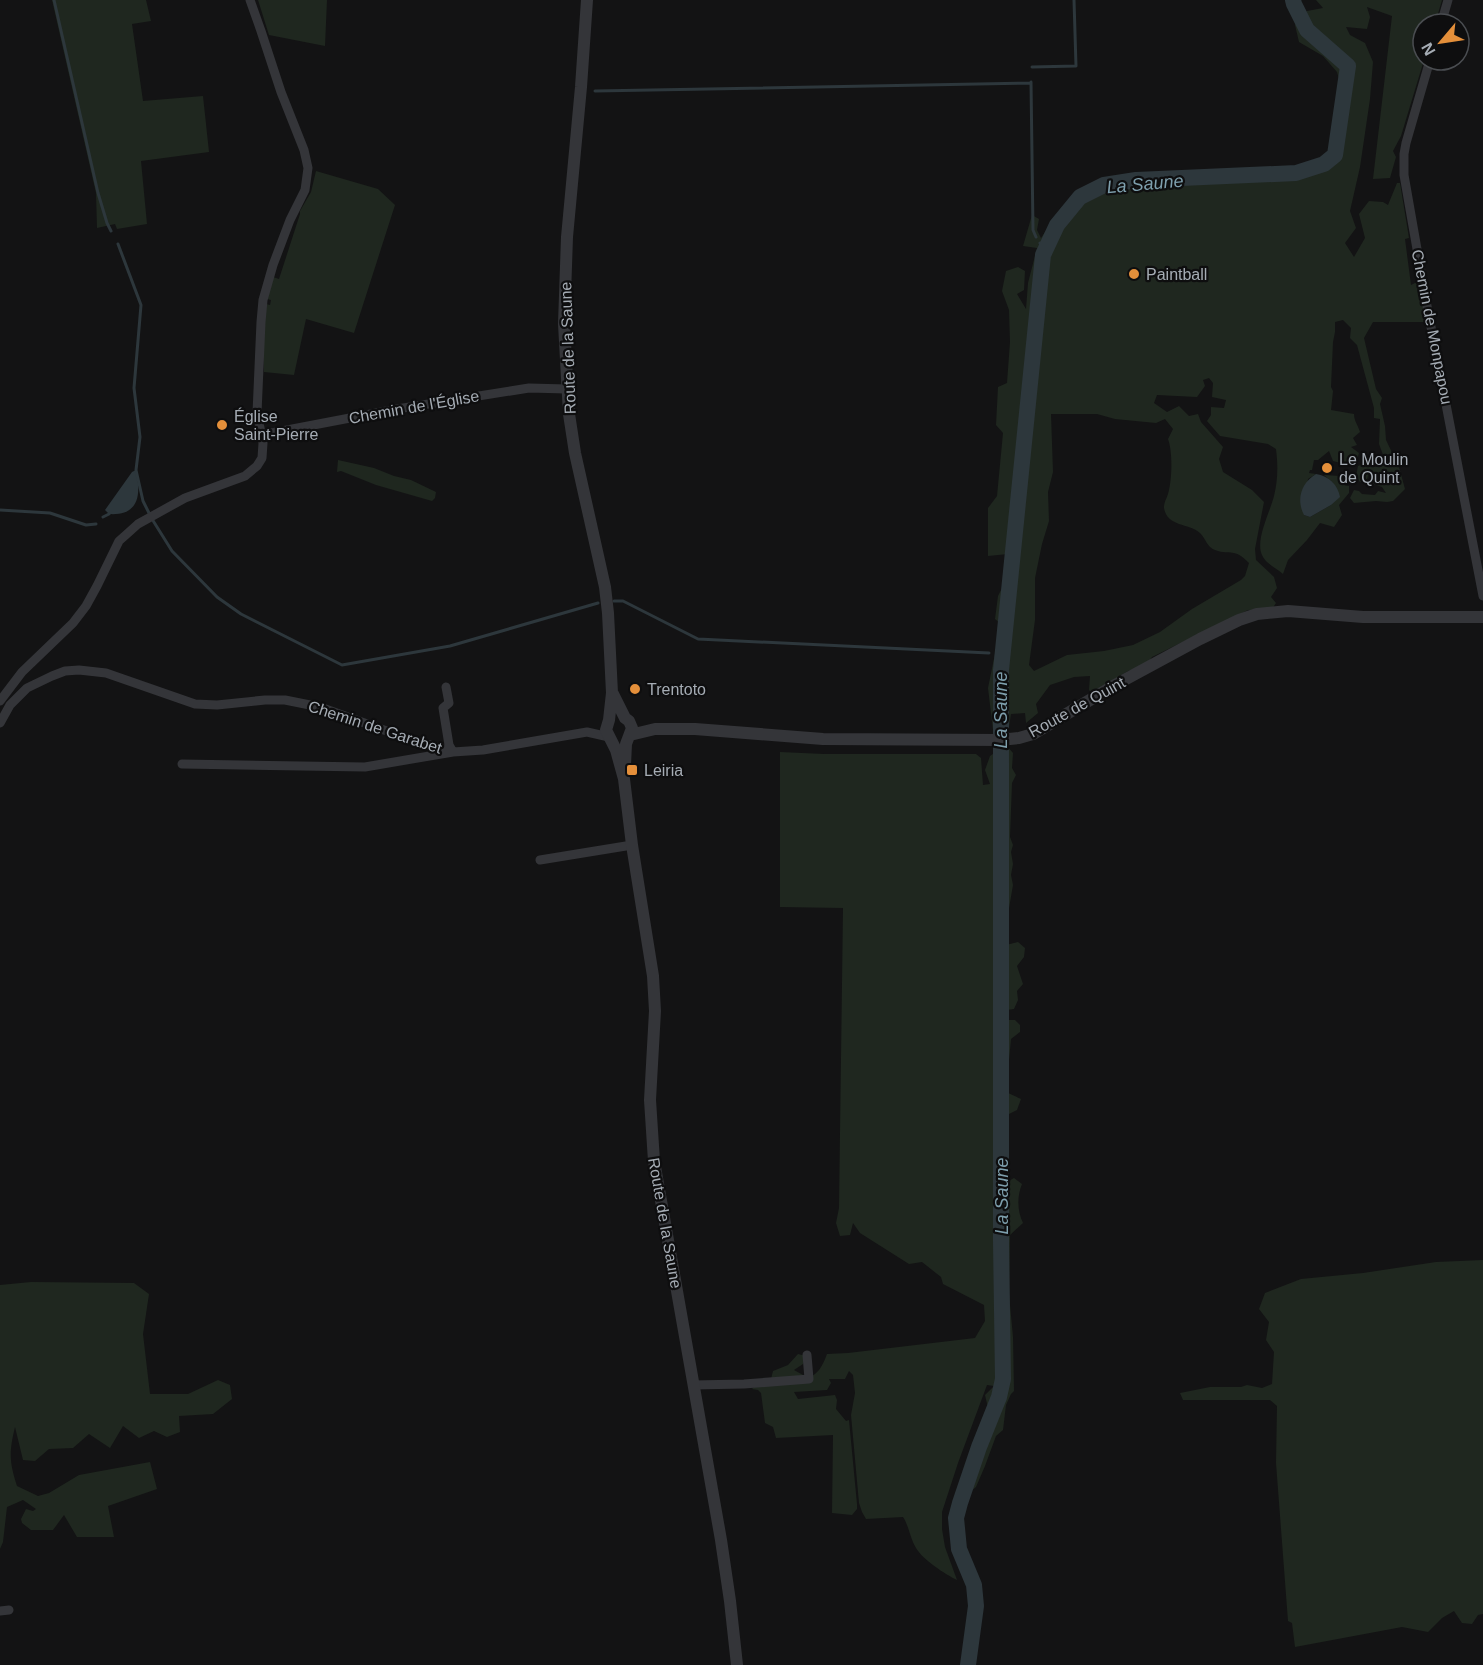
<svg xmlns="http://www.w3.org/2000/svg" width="1483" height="1665" font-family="Arial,sans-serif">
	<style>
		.green { fill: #1f271f; fill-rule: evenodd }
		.water { fill: #2d373c }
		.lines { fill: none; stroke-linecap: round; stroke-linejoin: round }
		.stream { stroke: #2d373c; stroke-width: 3 }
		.river { stroke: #2d373c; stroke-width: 16 }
		.minor { stroke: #343539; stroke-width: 9 }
		.tertiary { stroke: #343539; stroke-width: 12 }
		.poi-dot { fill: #e48f3a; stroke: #0e0e0f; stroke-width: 2 }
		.labels { text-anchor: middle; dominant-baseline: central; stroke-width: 4.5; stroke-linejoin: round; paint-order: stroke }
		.poi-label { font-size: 16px; fill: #a5acb4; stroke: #0e0e0f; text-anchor: start }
		.street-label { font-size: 16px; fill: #a5acb4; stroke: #0e0e0f }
		.water-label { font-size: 18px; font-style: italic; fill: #7e9fad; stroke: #0e0e0f }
	</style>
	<rect width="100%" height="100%" fill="#131314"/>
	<path class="green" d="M52,0H146L151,21L132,24L143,101L203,96L209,152L141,161L147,224L117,229L115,224L97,228L96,193Z
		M258,0H327L325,46L269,35Z
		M1316,0H1442L1435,24H1423L1424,60L1401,136L1393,151L1396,157L1390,178L1373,179L1392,16L1367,7L1370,17L1367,29L1346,27L1350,35L1365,43L1373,62L1370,99L1360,167L1350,211L1356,228L1345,243L1354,257L1365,238L1359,214L1369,201L1383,202L1388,205L1397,183H1400L1409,238L1405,239L1411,285L1415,283L1423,284L1430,322H1373L1364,338L1376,389L1382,398L1380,404L1385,426L1386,440L1399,467L1405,489L1393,501L1387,502L1376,501L1354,503L1350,498L1354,490L1359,491L1362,494L1375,495L1378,491L1386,493L1382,487L1370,483L1374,476L1369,473L1367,479L1360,482L1356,476L1358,466L1363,464L1377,467V465L1386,463L1379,444L1380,419L1374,418V408L1357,345L1350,338L1351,328L1343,320L1335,322V332L1333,342L1331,387L1333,391L1331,410L1354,414C1354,421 1358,425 1360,432L1353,438L1357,445L1351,447L1359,453L1357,460L1352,466L1333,461L1329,451L1318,460H1314L1312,470H1310L1309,473L1316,474L1308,479L1304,515L1310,517L1331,505L1333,483L1324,475L1340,476L1339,484L1349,486V493L1339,505L1342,515L1334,527L1320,523L1307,540L1288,560L1283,574C1276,568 1265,563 1262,555C1255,540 1270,512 1274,496C1278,480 1278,465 1276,449L1268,444L1220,436L1207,421L1211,415V407L1224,408L1226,400L1212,397L1213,383L1209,378L1203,380L1205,386L1197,397L1157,395L1154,403L1167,412L1179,406L1189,416L1198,414L1201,422L1223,447L1219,459L1223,472L1252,490L1264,502L1255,549L1256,560L1274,577L1277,588L1271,597L1276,603L1272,609L1248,610L1152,657L1145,667L1128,671L1092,693L1089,690L1090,676L1074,677L1050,685L1036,704L1038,713L1026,723L1025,713L1011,714L1008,733L993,730L988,688L1001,624L995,619L998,596L1007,578L1008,554L988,556V508L997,496L1003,433L996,425L998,387L1007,383L1010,342L1009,310L1002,291L1006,271L1018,267L1025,271L1024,290L1017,294L1026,309L1028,283L1037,248L1023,246L1032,215L1039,219L1037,230L1041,238L1062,207L1090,186L1111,179L1236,173L1301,167L1327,157L1334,143L1341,86L1337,72L1323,56L1299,42L1295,25L1307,11L1323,8ZM1051,414H1097L1115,419L1156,423L1165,419L1173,429L1168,439C1173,452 1172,481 1168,494C1166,500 1164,502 1164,508C1167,527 1189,523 1200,533C1206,539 1207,547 1215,550C1232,556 1233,547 1249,563L1245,576L1241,580L1192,609L1160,632L1133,645L1104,651L1067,655L1034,671L1029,665L1035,620V578L1042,544L1049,521L1048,492L1053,472Z
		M316,171L378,189L395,205L354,333L306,319L294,375L264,372L263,329L266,304L270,305L271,300L267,299L273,277L279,279L300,214V211L311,192Z
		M338,460L374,468L394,476L411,480L436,492L435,498L432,501L376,485L341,471L337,472Z
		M1006,745L1013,753L1012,768L1016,775L1012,783L1010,837L1013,845L1011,852L1013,864L1011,875L1013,885L1007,920L1006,945L1018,942L1025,948L1024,957L1017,966L1023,984L1017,991L1018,1000L1014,1009L1007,1010L1006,1020H1015L1020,1025V1032L1011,1039L1006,1092L1021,1099L1017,1110L1009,1114L1007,1182L1014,1178L1022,1184C1017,1196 1017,1211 1023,1223L1010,1235L1009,1294L1013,1337L1014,1391L1011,1394L1006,1405L1003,1430L996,1436L985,1466L976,1487L964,1497L957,1490L966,1470L967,1458L973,1453L975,1437L988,1408L985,1395L994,1386L987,1385L958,1463L942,1512V1529L945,1547L957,1580C945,1574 923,1560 916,1548C910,1538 909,1526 903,1517L866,1519L862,1512L859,1503L851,1415L855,1393L853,1375L849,1371L845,1379H829L831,1383L827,1390L794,1392L798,1399L835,1395L837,1400L836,1409L846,1421L849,1420L857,1504V1509L852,1515L832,1513L833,1435L776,1438L773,1427L765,1423L761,1393L758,1390L752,1389L760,1381L771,1379L773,1371L788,1365L798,1354L806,1356L803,1364L794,1370L803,1375L794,1377L803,1382C818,1373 821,1370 827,1354L848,1353L975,1338L985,1321L984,1305L943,1284L941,1277L922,1262L909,1264L860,1233L853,1223L850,1235L840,1236L836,1223L839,1208L843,908L780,907V752L824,754H976L981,758L983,785L990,784L985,770L990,756Z
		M1483,1260V1614L1478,1615L1472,1624L1462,1623L1454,1611L1442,1618L1428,1632L1402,1627L1295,1647L1292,1623L1288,1621L1276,1463L1277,1406L1270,1400H1183L1180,1393L1210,1387H1241L1247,1385L1262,1388L1272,1384L1274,1352L1266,1340L1269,1322L1259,1309L1265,1293L1301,1279L1363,1273L1436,1262Z
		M31,1282L134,1283L149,1294L143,1334L150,1394H188L218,1380L230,1385L232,1399L213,1414L179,1416L180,1432L167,1437L154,1431L139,1438L123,1426L110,1448L89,1434L73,1448L49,1449L35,1461L23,1460L15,1427C9,1452 9,1461 17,1486L38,1496L49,1493L79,1475L150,1462L157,1489L108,1506L114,1537H77L64,1515L53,1530H31L22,1523L21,1519L26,1509L33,1511L36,1509L23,1500L7,1507L3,1542L0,1549V1285Z"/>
	<path class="water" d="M136,470C141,494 140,516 109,514L105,510L132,472Z
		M1316,474C1329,476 1338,485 1340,497L1331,505L1310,517L1304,515C1296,500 1301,483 1316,474Z"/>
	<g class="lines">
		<path class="stream" d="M54,0L98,193L107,223L111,231
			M1032,67L1076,66L1074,0
			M1031,82L1033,230L1036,237
			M595,91L1031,83
			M1040,243L1044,251
			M118,244L141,305L134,388L140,437L136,470L143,501L150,515
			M0,510L50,513L86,525L96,524
			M103,517L109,514
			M152,519L172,551L217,597L241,614L342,665L450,646L598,603
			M614,601H623L698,639L989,653
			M998,653H1002"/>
		<path class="river" d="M968,1665L976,1606L974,1585L959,1549L956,1518L960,1503L979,1447L999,1397L1003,1379L1001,1241V670L1043,255L1057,225L1080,197L1104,185L1136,180L1296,173L1324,164L1335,155L1348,66L1307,30L1294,4L1293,0"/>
		<path class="minor" d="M1441,24L1448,0
			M1430,60L1406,143L1404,154V175L1427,306L1483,596
			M261,435L397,409L529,388L567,389
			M0,701L22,672L73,623L86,606L97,586L119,541L128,533L138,524L185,498L245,476L257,466L262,458L263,443L257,413L261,322L263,300L273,265L290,220L305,190L308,168L304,150L281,92L261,31L250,0
			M0,723L10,705L27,688L52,676L65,671L79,670L106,673L195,704L217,705L265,700H285L320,707L395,734L453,752L483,750L587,732L609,737
			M182,764L365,767L453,752L449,745L443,708L449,703L446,687
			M540,860L632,845
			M693,1385L744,1384L809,1379L807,1355
			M0,1611L9,1610"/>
		<path class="tertiary" d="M587,0L581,87L567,237L564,324L569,414L575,453L605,587L608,613L612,693L609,720L606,730L616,750L624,779L632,845L653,976L655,1011L650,1100L654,1161L721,1540L730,1601L737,1665
			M613,694L625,718L629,721L632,728L626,744L625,765
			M630,735L655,729H695L823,739L1000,740L1019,738L1033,734L1115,685L1200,639L1239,620L1257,614L1288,611L1363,617H1483"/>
	</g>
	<g class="poi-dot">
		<circle cx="1134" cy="274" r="6"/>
		<circle cx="222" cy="425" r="6"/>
		<circle cx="1327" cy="468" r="6"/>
		<circle cx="635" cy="689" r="6"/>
		<rect x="626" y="764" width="12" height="12" rx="3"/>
	</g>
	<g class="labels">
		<g class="poi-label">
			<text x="1146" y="274">Paintball</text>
			<text x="234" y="416">Église<tspan x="234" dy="18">Saint-Pierre</tspan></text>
			<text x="1339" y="459">Le Moulin<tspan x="1339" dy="18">de Quint</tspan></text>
			<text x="647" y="689">Trentoto</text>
			<text x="644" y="770">Leiria</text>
		</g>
		<g class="street-label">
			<text transform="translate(1432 327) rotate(79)">Chemin de Monpapou</text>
			<text transform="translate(568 348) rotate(-92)">Route de la Saune</text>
			<text transform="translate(414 407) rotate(-10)">Chemin de l'Église</text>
			<text transform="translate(1077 707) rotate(-29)">Route de Quint</text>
			<text transform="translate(375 727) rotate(18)">Chemin de Garabet</text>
			<text transform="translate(665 1223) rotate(80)">Route de la Saune</text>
		</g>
		<g class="water-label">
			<text transform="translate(1145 184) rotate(-5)">La Saune</text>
			<text transform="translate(1001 710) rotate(-90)">La Saune</text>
			<text transform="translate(1002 1196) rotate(-90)">La Saune</text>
		</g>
	</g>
	<g transform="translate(1441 42) rotate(241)"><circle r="28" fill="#0e0e0f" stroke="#4a4d51" stroke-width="1.5"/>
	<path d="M0-4.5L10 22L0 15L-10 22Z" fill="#e48f3a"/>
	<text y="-9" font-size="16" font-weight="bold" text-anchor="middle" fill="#a5acb4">N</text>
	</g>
</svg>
